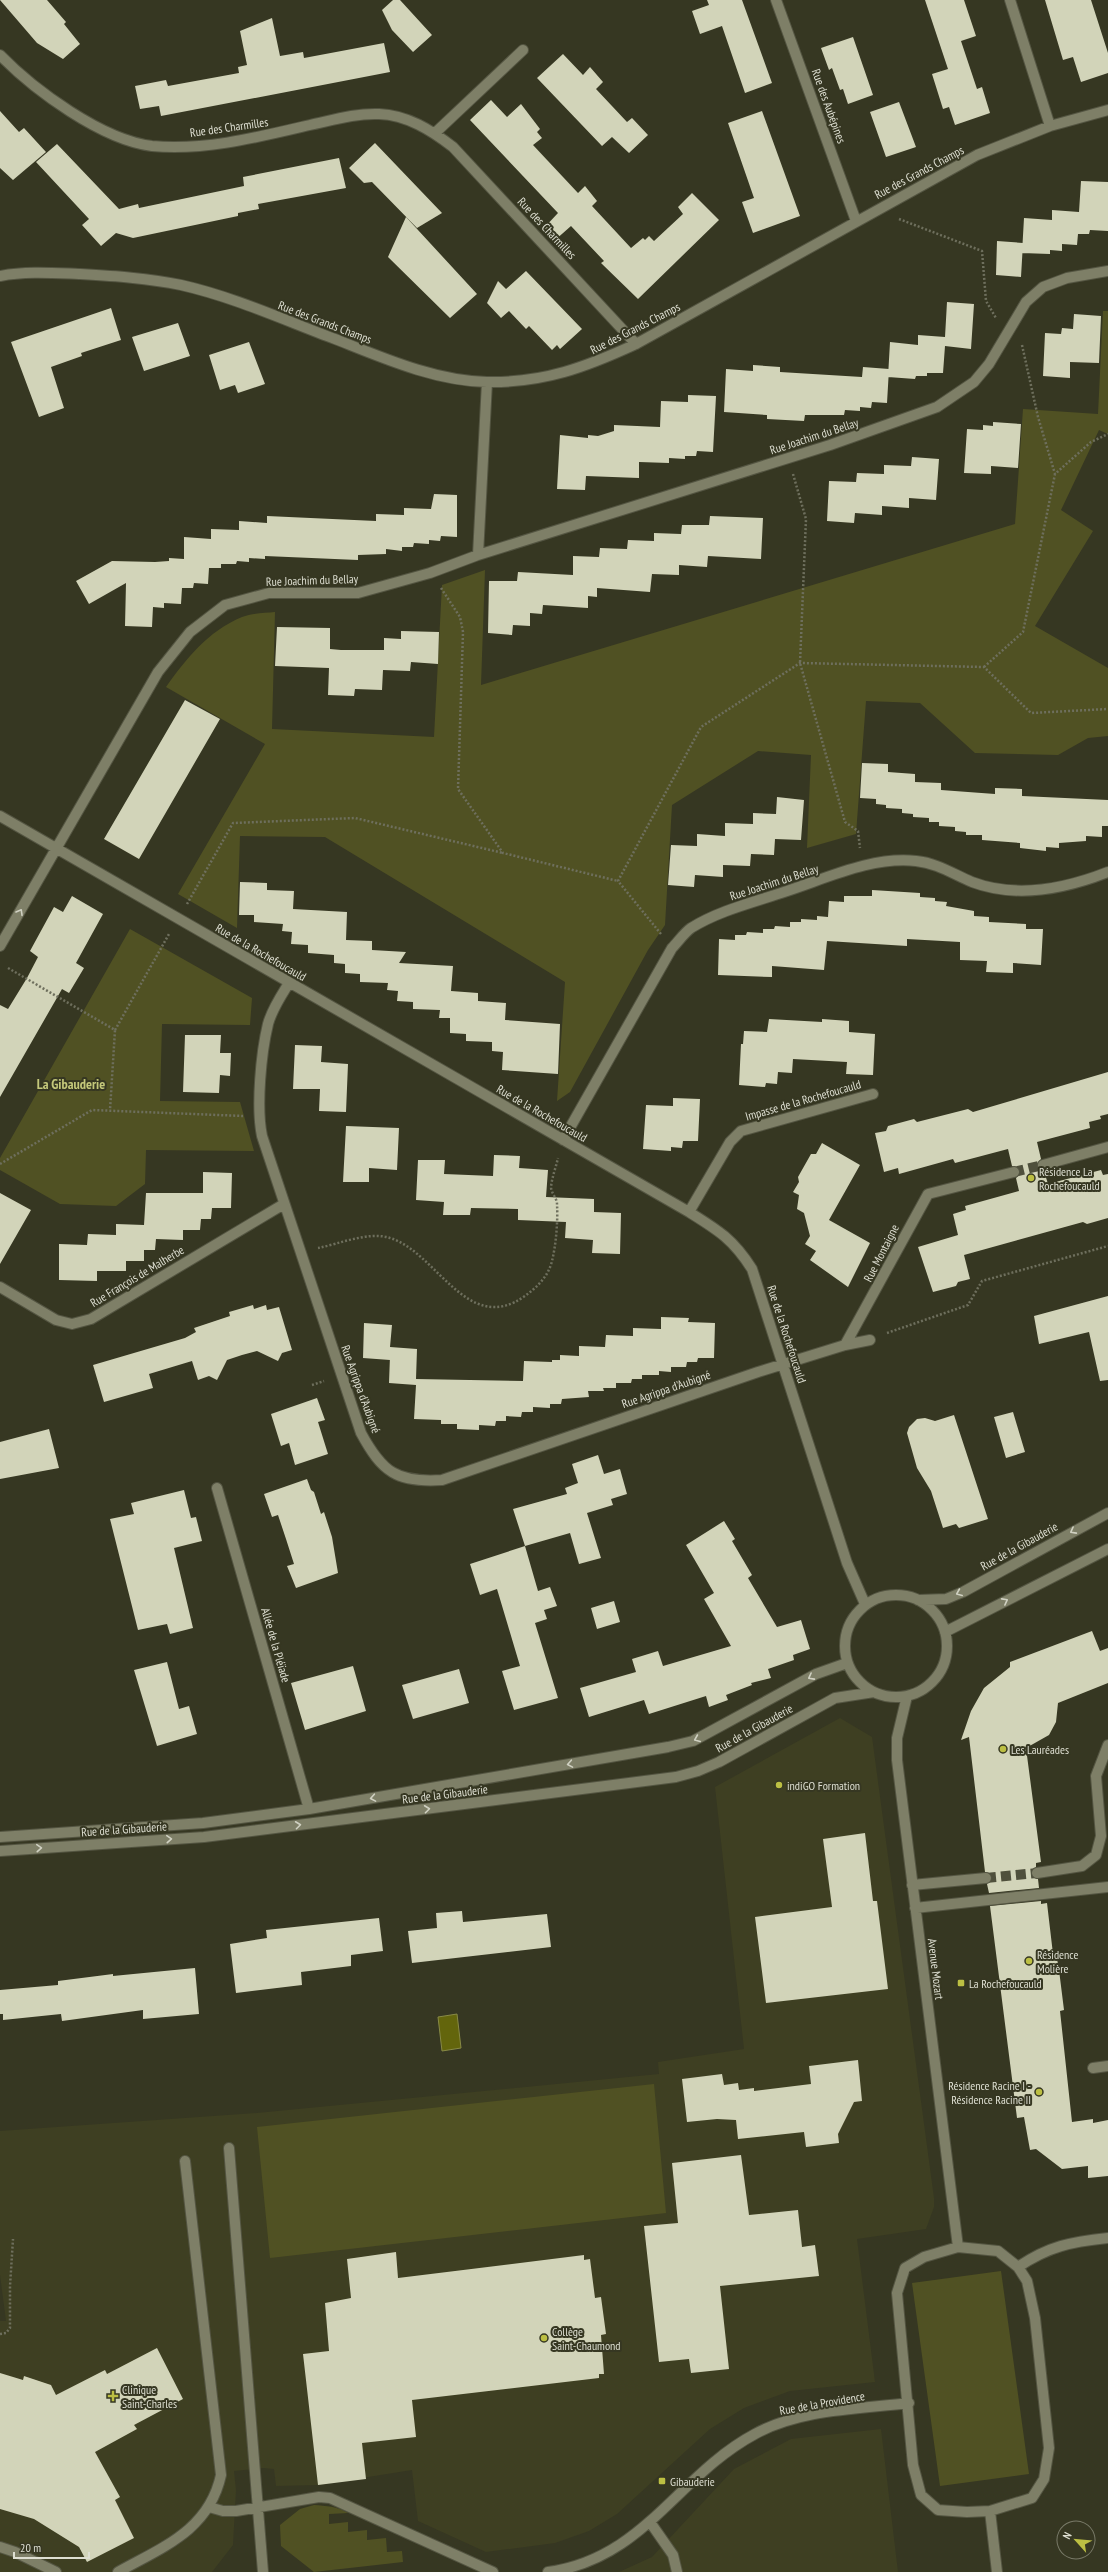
<svg xmlns="http://www.w3.org/2000/svg" width="1108" height="2572" font-family="'PT Sans Narrow',sans-serif">
	<style>
		.built { fill: #3e3f22 }
		.green { fill: #505123 }
		.water { fill: #63650c; stroke: #888a47 }
		.building { fill: #d2d4b9 }
		.lines { fill: none; stroke-linecap: round; stroke-linejoin: round }
		.minor-tunnel { stroke: #4f503c; stroke-width: 10; stroke-dasharray: 10 5; stroke-linecap: butt }
		.minor-casing { stroke: #545542; stroke-width: 12 }
		.path { stroke: #6e6f5d; stroke-width: 2.5; stroke-dasharray: 2 2; stroke-linecap: butt }
		.minor { stroke: #7e7f67; stroke-width: 10 }
		.oneway { stroke: #d0d1c2 }
		.poi-dot { fill: #bcbf43; stroke: #363722; stroke-width: 1.5 }
		.labels { text-anchor: middle; dominant-baseline: central; stroke-width: 4; stroke-linejoin: round; paint-order: stroke }
		.street-label { font-size: 12px; fill: #dedfd2; stroke: #363722 }
		.poi-label { font-size: 12px; fill: #dedfd2; stroke: #363722; text-anchor: start }
		.quarter-label { font-size: 14px; font-weight: bold; fill: #c4c87a; stroke: #363722 }
	</style>
	<rect width="100%" height="100%" fill="#363722"/>
	<path class="built" d="M840,1718L872,1737L934,2198V2207L926,2229L857,2239L875,2382L790,2391L744,2408L710,2429L617,2514L589,2531L555,2543L486,2552L418,2521L412,2470L318,2485L276,2486L274,2469L263,2468L234,2471L236,2490L233,2545L212,2572H0V2321H6L0,2275V2131L257,2113L659,2074L658,2062L744,2049L715,1787Z
		M881,2429L898,2572H619L652,2557L734,2469L791,2439Z"/>
	<path class="green" d="M1103,311H1108V434L1099,430L1061,510L1093,531L1035,626L1108,668V736L1088,738L1058,755L975,753L920,703L866,701L856,834L807,848L811,755L758,751L672,805L665,925L648,950L570,1092L557,1101L565,982L325,837L240,836L237,928L178,894L265,744L166,687C186,659 208,631 242,617C252,613 265,613 275,612L272,729L434,737L442,585L485,570L481,685L1015,524L1023,409L1098,414Z
		M130,929L252,998L250,1025L162,1024L160,1101L240,1102L254,1151L146,1150L145,1184L116,1206L60,1204L0,1170V1158Z
		M654,2084L666,2213L270,2258L257,2127Z
		M1001,2271L1029,2474L940,2486L912,2283Z
		M314,2505C326,2506 337,2506 348,2513L329,2514V2524L348,2522V2532L367,2530V2540L386,2538L387,2552L402,2551L403,2562L314,2572L281,2546L280,2525L300,2509Z"/>
	<path class="water" d="M457,2014L461,2048L442,2051L438,2017Z"/>
	<path class="building" d="M0,0H47L66,22L64,24L80,44L63,59L37,43Z
		M393,0H400L432,35L413,52L392,30L382,10Z
		M707,0H742L772,83L745,93L722,26L700,34L692,11L709,5Z
		M925,0H964L976,36L961,41L977,89L982,87L990,113L955,125L949,107L943,109L932,74L948,69Z
		M1045,0H1091L1108,53V73L1081,82L1073,57L1063,60Z
		M272,18L280,56L303,52L304,58L384,43L390,72L161,116L159,106L140,109L135,86L166,80L168,86L239,73L238,67L247,65L240,31Z
		M853,37L873,95L848,104L843,89L840,90L832,68L829,70L821,48Z
		M563,54L583,75L590,67L603,82L596,89L627,122L632,118L648,135L629,153L612,137L602,146L537,78Z
		M491,100L507,117L521,104L540,129L537,132L542,138L533,145L578,193L585,186L597,201L592,206L631,248L643,238L645,240L649,236L654,241L683,214L678,207L692,193L719,220L638,299L601,263L604,261L571,226L554,241L543,229L558,213L470,120Z
		M899,102L916,147L886,157L870,112Z
		M0,111L19,132L24,128L46,152L13,180L0,168Z
		M762,111L800,216L753,233L742,202L754,198L728,123Z
		M375,143L442,213L417,228L372,182L364,183L349,168Z
		M57,144L119,209L138,204L139,208L244,186L243,177L339,158L346,188L258,204L259,209L238,213V216L133,238L116,233L101,246L82,225L89,219L36,162Z
		M1081,181L1108,182V231L1090,230L1089,234H1078L1077,245L1062,244V251L1050,250V254L1022,253L1024,218L1052,220V210L1079,212Z
		M406,217L477,294L450,318L388,257Z
		M997,241L1023,243L1021,277L996,275Z
		M526,271L582,329L560,349L557,345L552,350L529,326L526,329L509,311L501,318L487,303L498,281L506,289Z
		M947,302L974,304L971,349L945,346L943,373H927V376H916L915,379L888,377L890,342L918,345V335L945,337Z
		M111,308L121,340L81,353L82,356L51,367L64,408L39,417L11,342Z
		M1074,314L1101,316L1099,363L1070,362V378L1043,376L1045,333L1061,334L1062,328L1073,329Z
		M178,323L190,356L144,371L132,337Z
		M249,342L265,384L238,393L235,385L220,390L209,355Z
		M753,365L780,367V372L862,377L863,367L889,369L887,403L872,402L871,408L860,407V411L845,410L844,415H805L804,421L767,419V415L724,412L726,369L753,371Z
		M688,395L716,396L713,452L697,451L696,456H685V459L669,458V463L639,462V478L586,476L585,490L557,489L560,435L588,438V435L598,436L614,431V425L660,427L661,401L688,402Z
		M993,422L1021,424L1018,468L991,466V474L964,473L967,429L983,430V425L993,426Z
		M912,457L939,459L936,500L909,498V508L882,506V515L855,513L854,523L827,521L829,481L856,482L857,473L884,474V465L911,466Z
		M434,494L457,495V537L441,536L440,541L429,540V544L414,543L413,547H402V551L386,549V554L358,555V560L265,556V559L249,558V562L237,561L236,564H221V568H209L208,584L194,583L193,588H182L181,604L164,603V608L153,607L152,627L125,626L126,583L89,604L76,581L112,561L155,562L169,561V558L184,559V537L211,539V529L239,530V521L267,523V516L376,521V514L404,515V508L431,509Z
		M710,516L763,518L761,559L708,556L707,567L679,565V575L652,574L650,592L597,588V597L588,596V608L543,605L542,614L530,613V626L513,625L512,635L488,633L489,581H517L518,572L573,575V556L599,557L600,548L627,549L628,540L654,541V533L681,534L682,525H709Z
		M277,627L330,628V649L341,650H384V638L401,639V631L439,632L438,664L411,662L410,671L383,670L382,690L355,689L354,696L328,695L329,668L275,666Z
		M185,700L220,719L139,859L104,839Z
		M862,763L888,764V772L915,774V782L941,783V790L995,794V788L1022,789V796L1108,800V826H1102V837L1086,836V841L1059,843V848L1046,847V851L1020,848V843L982,840V835H966V832L955,831V827L939,826V822H929V818L913,817V814L902,813V809L886,808V805L876,804V799L860,798Z
		M777,797L804,800L801,840L775,839L774,855L751,854L750,866L723,865V877L695,875L694,887L668,885L671,845L697,846V834L725,836V823L753,824V813L776,814Z
		M240,882L267,883V890L294,891L293,909L347,912L346,940L372,941V950L406,952L399,963L453,966L451,991L478,993V1001L506,1003L505,1020L560,1024L558,1074L502,1070L503,1052L492,1051V1042L466,1041V1034L450,1033V1018H439L440,1010L413,1009V1002L397,1001L398,991L387,990L388,983L360,982V974L345,973V964L334,963V955L308,953V945L291,944L292,932L282,931L283,924L254,922V915H239Z
		M872,890L920,893V897L935,898V901L947,902L946,906L974,911V916L989,917V922L1026,924V929H1043L1041,965L1013,963V973L986,972L987,961L960,960V942L907,939V946L827,941L824,970L772,966V977L718,975L719,939L735,940V935H746L747,932L763,933V929H774L775,926L790,927V922H801V919L817,920V916L828,917L829,901L844,902V896H872Z
		M72,896L103,914L76,963L84,968L69,993L62,989L0,1097V1005L8,1009L27,978L38,957L30,951L54,907L63,912Z
		M769,1019L822,1022V1019L849,1021V1032L875,1034L873,1075L846,1074L847,1062L793,1059L792,1073L778,1072L777,1084L766,1083L765,1087L739,1085L741,1044H743L744,1031L767,1032Z
		M185,1035H221L220,1053H231L230,1076L220,1075L219,1093L183,1092Z
		M295,1045L322,1046L321,1062L348,1064L346,1112L319,1111L320,1089H293Z
		M1108,1072V1114L1100,1116L1101,1119L1089,1122L1090,1128L1037,1142L1041,1159L1037,1164L1038,1169L1044,1171L1048,1184L1101,1170L1103,1175L1108,1174V1218L1087,1224L1083,1222L964,1255L970,1279L958,1282L956,1286L933,1292L918,1247L958,1235L953,1214L966,1210L965,1206L1019,1191L1016,1178L1020,1174V1170L1012,1166L1008,1149L955,1163L953,1159L899,1174L898,1168L884,1172L875,1133L886,1131L888,1126L914,1119L917,1122L968,1109L973,1112Z
		M673,1098L700,1099L698,1141H683L682,1148L671,1147V1151L643,1149L646,1105L673,1106Z
		M346,1126L399,1128L397,1170L369,1168V1182H343Z
		M822,1143L860,1165L829,1220L870,1243L848,1287L810,1260L816,1251L805,1244L810,1236L804,1213L797,1209L799,1195L793,1192L799,1182L798,1177L811,1154H816Z
		M494,1155L520,1156L519,1168L548,1170L546,1197L594,1199V1212L621,1213L620,1254L592,1253L593,1240L565,1238L566,1222L518,1220V1209L471,1208L470,1215H443L444,1202L416,1200L418,1160H445L444,1174L493,1176Z
		M203,1172L232,1173L231,1208H212L211,1219H201L200,1230H183V1240L156,1239L155,1250H144V1261H126V1271H97V1281L59,1280V1244L87,1245L88,1234L116,1235V1224L144,1225L146,1193H203Z
		M0,1193L31,1210L0,1264Z
		M1108,1296V1380L1100,1381L1089,1332L1039,1344L1034,1316Z
		M253,1305L254,1309L266,1305L267,1310L279,1307L292,1350L282,1353L278,1361L257,1351L242,1355L227,1360L217,1380L209,1376L198,1380L192,1361L149,1374L153,1388L104,1402L93,1365L185,1338L196,1332L194,1328L230,1316L229,1312Z
		M661,1317L689,1318L688,1322L715,1323L714,1358H698L697,1362H687L686,1367H671V1372L659,1371V1375H642V1379H632L631,1383H616V1388H603L604,1391H588L589,1397L562,1399L561,1404H550V1408L533,1407V1412H522L521,1417L506,1416V1421H496L495,1426L479,1425V1430L457,1429V1424H441V1420L414,1419L416,1385L389,1383L390,1356V1360L363,1358L364,1323L392,1325L390,1347L417,1349L416,1379L523,1381L524,1361L552,1362V1360H560V1355L579,1356V1346L605,1347L606,1335L633,1336V1328L661,1329Z
		M317,1398L325,1420L318,1422L328,1454L295,1465L289,1443L281,1446L271,1414Z
		M1013,1412L1025,1452L1006,1458L994,1417Z
		M954,1415L988,1519L959,1528L956,1524L943,1528L931,1491L917,1468L907,1433L909,1427L917,1419L925,1418L935,1421Z
		M49,1429L59,1468L0,1479V1442Z
		M598,1455L604,1474L620,1469L627,1494L611,1499L613,1505L587,1513L601,1558L579,1564L570,1533L525,1546L513,1509L567,1494L565,1488L578,1483L572,1464Z
		M307,1479L311,1490L314,1492L321,1514L324,1512L332,1537L338,1573L296,1588L287,1566L294,1564L286,1539L278,1515L272,1517L264,1494Z
		M184,1490L191,1518L196,1517L202,1541L174,1548L193,1628L170,1634L167,1624L138,1630L110,1519L134,1514L131,1503Z
		M724,1521L735,1539L732,1541L752,1575L748,1578L777,1627L801,1620L810,1649L793,1655L794,1660L768,1669L771,1678L751,1683L752,1685L726,1695L728,1700L709,1707L706,1696L649,1714L644,1700L589,1717L580,1688L636,1672L632,1659L658,1651L663,1666L731,1646L704,1599L714,1593L686,1545Z
		M525,1546L538,1591L550,1587L557,1606L544,1610L547,1619L535,1623L558,1698L514,1710L502,1671L520,1666L497,1589L480,1595L470,1564Z
		M614,1601L620,1622L597,1629L591,1608Z
		M1092,1631L1100,1651L1108,1648V1683L1058,1703L1056,1722L1049,1735L1026,1748L1041,1862L1036,1863V1867L1031,1874L1032,1877L1038,1879L1039,1888L989,1893L987,1884L992,1877L985,1872L969,1737L961,1740L971,1711L984,1688L1010,1667V1662Z
		M167,1662L179,1709L189,1706L197,1734L157,1746L134,1670Z
		M353,1666L366,1711L305,1730L291,1683Z
		M459,1669L469,1703L413,1719L402,1685Z
		M865,1833L873,1901H877L888,1989L766,2003L755,1917L832,1907L823,1839Z
		M1041,1901V1904L1047,1903L1053,1954L1056,1953L1059,1970L1064,2010L1060,2011L1072,2122L1093,2119V2123L1108,2120V2176L1088,2178V2166L1062,2169L1036,2149L1030,2150L1024,2117L1017,2118L990,1906Z
		M462,1911L463,1922L547,1914L551,1947L412,1963L408,1931L437,1928L436,1913Z
		M379,1918L383,1951L351,1955V1966L301,1972L302,1985L236,1993L230,1944L267,1938L266,1930Z
		M195,1968L199,2014L143,2019V2010L62,2021L61,2014L3,2020V2014H0V1990L58,1985V1981L113,1974V1976Z
		M858,2060L862,2101L854,2102L838,2134L839,2143L806,2147L804,2132L738,2139L736,2120L717,2119L687,2122L682,2079L722,2074L724,2085L738,2083L739,2090L754,2088V2091L811,2084L809,2066Z
		M741,2155L749,2215L798,2210L802,2247L815,2245L819,2276L720,2286L729,2369L691,2373L689,2359L659,2362L644,2226L678,2223L672,2163Z
		M396,2252L398,2278L584,2255V2260L590,2259L595,2298L601,2297L606,2334L601,2335L604,2374H599V2378L412,2400L416,2437L362,2443L366,2479L318,2485L303,2354L329,2351L325,2303L351,2298L347,2259Z
		M157,2348L183,2399L134,2425L137,2429L95,2452L120,2497L115,2500L134,2538L87,2562L79,2547L34,2519L0,2509V2373L23,2380L24,2376L51,2385L56,2395L105,2370L107,2374Z"/>
	<g class="lines">
		<path class="minor-tunnel" d="M1014,1172L1043,1165
			M986,1878L1037,1873"/>
		<defs>
			<path id="minor" d="M776,0L856,221
				M1010,0L1050,126
				M0,55C34,90 102,140 152,146C204,151 259,137 310,125C333,120 356,113 379,114C407,115 431,130 453,147L636,344
				M435,133L523,50
				M0,276C26,271 53,273 79,274C113,276 148,278 181,285C234,297 284,320 335,339C383,358 435,381 487,382C544,383 586,367 636,344L977,155L1050,126L1108,110
				M478,555L487,382
				M0,816L689,1212C718,1230 733,1239 752,1269L847,1563L865,1604
				M0,946L158,672L190,632L225,605L269,593H358L430,573L478,555L830,445L937,407L974,382L989,364L1026,302L1043,287L1067,278L1108,271
				M289,983C281,996 272,1009 268,1024C261,1053 256,1107 262,1136L361,1433C382,1472 397,1483 442,1480L758,1372L845,1345L928,1194L1014,1172
				M563,1140L672,948C678,942 684,933 691,928C720,910 755,902 787,891C827,878 873,856 916,861C937,863 953,874 972,882C1017,899 1065,889 1108,872
				M1043,1165L1108,1147
				M689,1212L730,1142L741,1131L873,1094
				M0,1287L56,1320L72,1324L91,1319L284,1204
				M845,1345L870,1340
				M217,1488L309,1809
				M845 1646a51 51 0 1 1 102 0a51 51 0 1 1-102 0Z
				M918,1600L946,1599L963,1592L1108,1513
				M945,1632L1108,1549
				M907,1696L897,1738V1760L958,2247
				M0,1837L203,1823L309,1809L668,1747L693,1741L816,1674L847,1663
				M0,1851L204,1837L676,1777L698,1771L719,1762L835,1698L874,1692
				M1037,1873L1082,1866L1096,1855L1101,1836L1096,1776L1108,1745
				M912,1885L986,1878
				M915,1908L1108,1887
				M1093,2068L1108,2066
				M229,2148L263,2572
				M958,2247L998,2251L1018,2267L1027,2281L1035,2318L1049,2448L1044,2479L1032,2498L990,2511L967,2512L938,2510L921,2495L913,2465L897,2293L905,2268L924,2257Z
				M1018,2267C1049,2246 1071,2242 1108,2238
				M209,2507L223,2511H236L319,2497L330,2498L493,2572
				M990,2511L997,2572
				M650,2522L673,2555L677,2572
				M0,2547L15,2552L56,2572
				M118,2572C163,2547 209,2530 221,2475L185,2161
				M548,2572C644,2559 678,2475 755,2434C800,2409 859,2409 909,2403"/>
		</defs>
		<use href="#minor" class="minor-casing"/>
		<path class="path" d="M899,219L982,251L986,301L996,318
			M1022,345L1038,417L1055,474
			M793,474L806,519L800,663L845,822L858,831L860,848
			M441,588L460,617L463,632L458,789L503,853L618,881
			M984,667L1023,632L1055,474L1091,442L1108,434
			M187,904L233,823L355,818L503,853
			M661,934L618,881L701,727L800,663L984,667L1031,713L1108,709
			M8,968L115,1030L110,1110
			M115,1030L169,934
			M0,1164L92,1110L243,1116
			M318,1248C339,1244 369,1231 390,1238C437,1252 467,1337 525,1296C537,1287 548,1277 552,1261C556,1245 558,1221 557,1204C557,1198 551,1193 551,1187C552,1177 556,1167 558,1158
			M887,1333L968,1305L982,1281L1108,1246
			M312,1385L324,1381
			M0,2334L6,2333L10,2328V2286L13,2239"/>
		<use href="#minor" class="minor"/>
	</g>
	<defs><path id="oneway-chevron" d="M-2-3.5L2.5 0L-2 3.5" fill="none" stroke-width="1.6" stroke-linecap="round" stroke-linejoin="round"/></defs>
	<g class="oneway">
		<use href="#oneway-chevron" transform="translate(20 912) rotate(-60)"/>
		<use href="#oneway-chevron" transform="translate(1073 1531) rotate(152)"/>
		<use href="#oneway-chevron" transform="translate(959 1593) rotate(157)"/>
		<use href="#oneway-chevron" transform="translate(1005 1601) rotate(-28)"/>
		<use href="#oneway-chevron" transform="translate(811 1677) rotate(152)"/>
		<use href="#oneway-chevron" transform="translate(697 1739) rotate(157)"/>
		<use href="#oneway-chevron" transform="translate(570 1764) rotate(170)"/>
		<use href="#oneway-chevron" transform="translate(373 1798) rotate(170)"/>
		<use href="#oneway-chevron" transform="translate(427 1809) rotate(-7)"/>
		<use href="#oneway-chevron" transform="translate(298 1825) rotate(-7)"/>
		<use href="#oneway-chevron" transform="translate(169 1839) rotate(-4)"/>
		<use href="#oneway-chevron" transform="translate(39 1848) rotate(-4)"/>
	</g>
	<g class="poi-dot">
		<circle cx="1031" cy="1178" r="4"/>
		<circle cx="1003" cy="1749" r="4"/>
		<circle cx="779" cy="1785" r="4"/>
		<circle cx="1029" cy="1961" r="4"/>
		<rect x="957" y="1979" width="8" height="8" rx="2"/>
		<circle cx="1039" cy="2092" r="4"/>
		<circle cx="544" cy="2338" r="4"/>
		<path d="M111 2390h4v4h4v4h-4v4h-4v-4h-4v-4h4z"/>
		<rect x="658" y="2477" width="8" height="8" rx="2"/>
	</g>
	<g class="labels">
		<g class="street-label">
			<text transform="translate(829 106) rotate(70)">Rue des Aubépines</text>
			<text transform="translate(229 127) rotate(-8)">Rue des Charmilles</text>
			<text transform="translate(919 172) rotate(-28)">Rue des Grands Champs</text>
			<text transform="translate(547 228) rotate(47)">Rue des Charmilles</text>
			<text transform="translate(325 322) rotate(21)">Rue des Grands Champs</text>
			<text transform="translate(635 328) rotate(-27)">Rue des Grands Champs</text>
			<text transform="translate(814 436) rotate(-18)">Rue Joachim du Bellay</text>
			<text transform="translate(312 580) rotate(-2)">Rue Joachim du Bellay</text>
			<text transform="translate(774 882) rotate(-18)">Rue Joachim du Bellay</text>
			<text transform="translate(261 952) rotate(30)">Rue de la Rochefoucauld</text>
			<text transform="translate(803 1100) rotate(-16)">Impasse de la Rochefoucauld</text>
			<text transform="translate(542 1113) rotate(30)">Rue de la Rochefoucauld</text>
			<text transform="translate(881 1253) rotate(-63)">Rue Montaigne</text>
			<text transform="translate(137 1276) rotate(-31)">Rue François de Malherbe</text>
			<text transform="translate(787 1334) rotate(72)">Rue de la Rochefoucauld</text>
			<text transform="translate(361 1389) rotate(70)">Rue Agrippa d'Aubigné</text>
			<text transform="translate(666 1389) rotate(-19)">Rue Agrippa d'Aubigné</text>
			<text transform="translate(1019 1546) rotate(-29)">Rue de la Gibauderie</text>
			<text transform="translate(276 1645) rotate(74)">Allée de la Pléïade</text>
			<text transform="translate(754 1728) rotate(-29)">Rue de la Gibauderie</text>
			<text transform="translate(445 1794) rotate(-7)">Rue de la Gibauderie</text>
			<text transform="translate(124 1829) rotate(-4)">Rue de la Gibauderie</text>
			<text transform="translate(936 1969) rotate(83)">Avenue Mozart</text>
			<text transform="translate(822 2403) rotate(-10)">Rue de la Providence</text>
		</g>
		<g class="poi-label">
			<text x="1039" y="1171">Résidence La<tspan x="1039" dy="14">Rochefoucauld</tspan></text>
			<text x="1011" y="1749">Les Lauréades</text>
			<text x="787" y="1785">indiGO Formation</text>
			<text x="1037" y="1954">Résidence<tspan x="1037" dy="14">Molière</tspan></text>
			<text x="969" y="1983">La Rochefoucauld</text>
			<text x="1031" y="2085" text-anchor="end">Résidence Racine I -<tspan x="1031" dy="14">Résidence Racine II</tspan></text>
			<text x="552" y="2331">Collège<tspan x="552" dy="14">Saint-Chaumond</tspan></text>
			<text x="122" y="2389">Clinique<tspan x="122" dy="14">Saint-Charles</tspan></text>
			<text x="670" y="2481">Gibauderie</text>
		</g>
		<g class="quarter-label">
			<text x="71" y="1084">La Gibauderie</text>
		</g>
	</g>
	<g transform="translate(1076 2540) rotate(297)"><circle r="19" fill="#363722" stroke="#797a68"/>
	<path d="M0-3L7 15L0 10L-7 15Z" fill="#bcbf43"/>
	<text y="-6" font-size="11" font-weight="bold" text-anchor="middle" fill="#dedfd2">N</text>
	</g>
	<path d="M14 2552v6h75v-6" fill="none" stroke="#dedfd2" stroke-width="2"/>
	<text x="20" y="2552" font-size="12" fill="#dedfd2" stroke="#363722" stroke-width="3" paint-order="stroke">20 m</text>
</svg>
